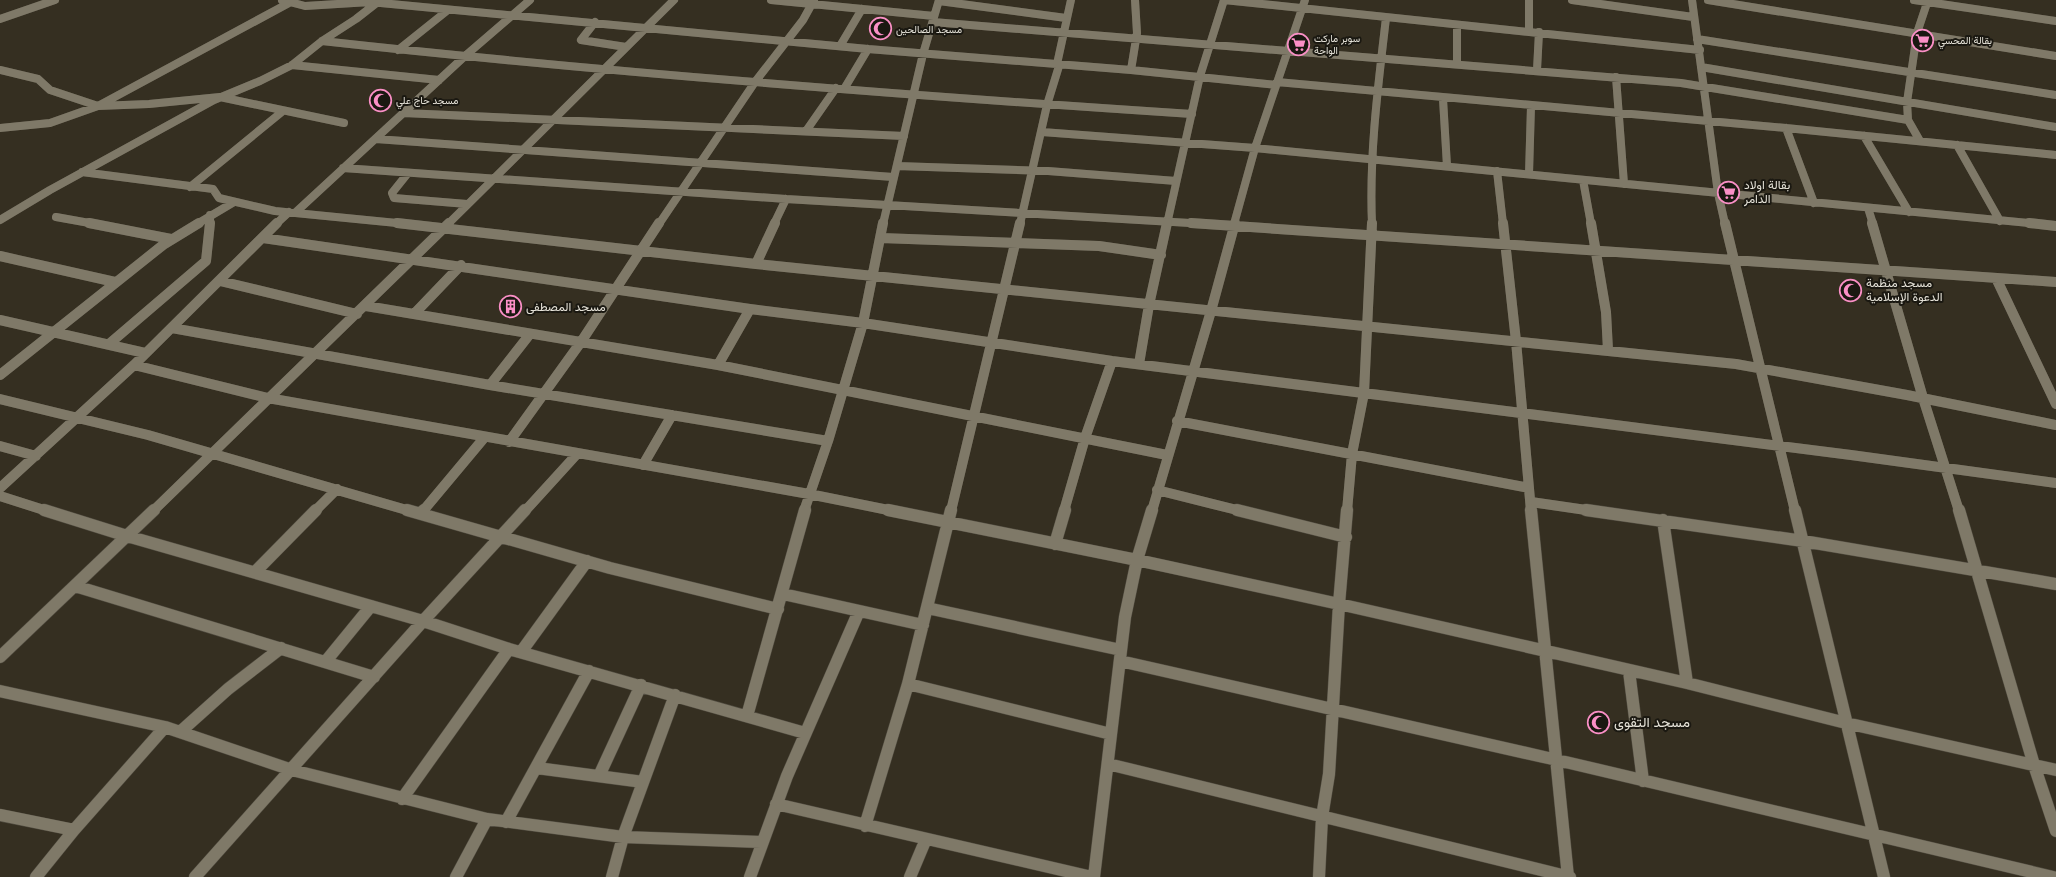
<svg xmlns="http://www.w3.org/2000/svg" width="2056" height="877" font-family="Arial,Vazirmatn,sans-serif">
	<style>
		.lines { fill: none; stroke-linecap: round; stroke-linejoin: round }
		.minor-far2-casing { stroke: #514c40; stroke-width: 8 }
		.minor-far1-casing { stroke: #514c40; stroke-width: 10 }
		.minor-casing { stroke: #514c40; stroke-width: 13 }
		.minor-far2 { stroke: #7f7968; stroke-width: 8 }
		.minor-far1 { stroke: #7f7968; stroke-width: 10 }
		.minor { stroke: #7f7968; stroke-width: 12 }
		.labels { text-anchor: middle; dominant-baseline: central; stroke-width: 4; stroke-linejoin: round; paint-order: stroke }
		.far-poi-label { font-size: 10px; fill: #e6e3d9; stroke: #1a1811; text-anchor: start }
		.poi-label { font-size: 12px; fill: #e6e3d9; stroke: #1a1811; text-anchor: start }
		.near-poi-label { font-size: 14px; fill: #e6e3d9; stroke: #1a1811; text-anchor: start }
	</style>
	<rect width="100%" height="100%" fill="#352f21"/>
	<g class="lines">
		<defs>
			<path id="minor-far2" d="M282,0L305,6L370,2L868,49L1131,70L1276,85
				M771,0L934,16
				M1224,0L1700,50
				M1529,0V32
				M1572,0L1693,17
				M1692,0L1718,193L1725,224
				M1708,0L2056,56
				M1914,0L2056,21
				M939,1L1066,18
				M0,19L55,0
				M595,22L581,40L626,47
				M933,22L1681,83L1908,120
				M1457,25V64
				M1697,39L2056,95
				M322,41C611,73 901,95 1192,114
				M840,46L862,9
				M398,50L448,10
				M292,65L439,80
				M1701,67L2056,127
				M0,70L38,79L50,90L98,106L149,104L220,97L344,123
				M1131,70L1137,33L1135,0
				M1537,70L1539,32
				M1616,77L1624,184
				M1277,82L1786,128L2056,155
				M844,89L868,49
				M1443,99L1447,166
				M404,113L904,136
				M0,128L50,123L98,106L289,3
				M1786,128L1814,203
				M806,131L836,88
				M1042,132L1255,148L2039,224
				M1864,136L1909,212
				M376,139L893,177
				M1920,141L1908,120L1907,102L1917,33L1928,0
				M1957,145L2000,221
				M897,166L1048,171L1176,181
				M343,168L786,199L1207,224
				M1497,171L1503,224
				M82,172L213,189L219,198L275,211L407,224
				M408,173L392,193L394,198L467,204
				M1529,174L1531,106
				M1583,180L1591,224
				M190,187L283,111
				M1868,208L1873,224
				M296,212L465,56L530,0
				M56,217L95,224
				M0,220L50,190L214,100L260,81L292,65L322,41L356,19L379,1
				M197,224L234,202
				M210,224V215
				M276,224L289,212
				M448,224L674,0
				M659,224L755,82L803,20L814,0
				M774,224L786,199
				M883,224L923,54L939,0
				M1020,224L1047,105L1059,66L1057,64L1071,0
				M1167,224L1200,76L1224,0
				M1234,224L1255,148L1305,0
				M1372,224C1369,156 1378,86 1386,18"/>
			<path id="minor-far1" d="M89,223L171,239
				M397,223L756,264L1736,364L1907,395L2056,425
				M1191,223L2056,282
				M1503,223L1516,341L1531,511
				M1591,223L1606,312L1608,350
				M1725,223L1795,511
				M1872,223L1923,398L1959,511
				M2029,223L2056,226
				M263,238L750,309L863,323L1112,361L1851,455L2056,483
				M881,238L1099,246L1161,255
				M0,256L115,282
				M756,264L775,223
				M1996,278L2056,404
				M220,281L357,314
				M366,306L718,365L1167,455
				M414,314L461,265
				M0,320L145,353
				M172,328L490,385L828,441
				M109,344L206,261L210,223
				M1139,364L1149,305L1167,223
				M134,365L268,398L809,494L893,511
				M718,365L750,309
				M0,375L163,245L199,223
				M490,385L530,334
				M0,399L148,435L410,511
				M1177,421L1529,488
				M509,442L581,342L659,223
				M0,446L36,456
				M643,465L672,415
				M0,488L134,365L277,223
				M1157,490L1241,511
				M0,496L47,511
				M1531,502L1593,511
				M153,511L449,223
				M315,511L337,489
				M423,511L484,438
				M525,511L577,454
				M804,511L828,441L863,323L883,223
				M951,511L1020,223
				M1064,511L1085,438L1112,361
				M1152,511L1211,311L1235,223
				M1347,511L1352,454L1364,393L1372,223"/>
			<path id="minor" d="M44,510L127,536L423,621L509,649L805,733
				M407,510L610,568L778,609
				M888,510L1137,560L1339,604L1687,683L1846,723L2056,770
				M1237,510L1346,537
				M1531,510L1568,877
				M1586,510L1803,541L2056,584
				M1795,510L1884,877
				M1959,510L2034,765L2056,831
				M421,513L424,510
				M1663,520L1687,683
				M1055,544L1065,510
				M255,572L316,510
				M75,586L374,677
				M783,594L923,625
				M927,608L1121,650
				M521,652L587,561
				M0,657L154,510
				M326,661L371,606
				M1120,661L1557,760L2053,877
				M1629,671L1643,781
				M908,684L1111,734
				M0,691L165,727L292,770L487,819L623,837L761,842
				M747,716L805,510
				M180,732L228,689L281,648
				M1108,764L1570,877
				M537,768L643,782
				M599,776L641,685
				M402,799L509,649
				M776,804L1092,877
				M0,815L74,830
				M506,822L589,671
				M865,826L908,684L951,510
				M36,877L74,830L165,727
				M195,877L423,621L525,510
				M456,877L487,819
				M612,877L623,837L675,695
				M750,877L787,776L859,611
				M910,877L926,839
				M1094,877L1125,617L1137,560L1152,510
				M1319,877L1322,817L1329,774L1339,604L1347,510"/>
		</defs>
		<use href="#minor-far2" class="minor-far2-casing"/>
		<use href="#minor-far1" class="minor-far1-casing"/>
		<use href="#minor" class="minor-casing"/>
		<use href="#minor-far2" class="minor-far2"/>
		<use href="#minor-far1" class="minor-far1"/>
		<use href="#minor" class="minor"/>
	</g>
	<defs>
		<symbol id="mosque-ring" viewBox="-11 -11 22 22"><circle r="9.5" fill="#1a1811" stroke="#fa8fc6" stroke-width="1.5"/><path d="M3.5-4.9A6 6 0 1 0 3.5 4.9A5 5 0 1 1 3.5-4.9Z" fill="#fa8fc6"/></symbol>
		<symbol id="supermarket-ring" viewBox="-11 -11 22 22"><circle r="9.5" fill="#1a1811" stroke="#fa8fc6" stroke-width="1.5"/><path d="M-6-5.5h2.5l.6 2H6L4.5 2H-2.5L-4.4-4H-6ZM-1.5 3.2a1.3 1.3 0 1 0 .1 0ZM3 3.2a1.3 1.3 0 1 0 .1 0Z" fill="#fa8fc6"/></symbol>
		<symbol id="building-ring" viewBox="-11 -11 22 22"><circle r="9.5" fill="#1a1811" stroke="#fa8fc6" stroke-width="1.5"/><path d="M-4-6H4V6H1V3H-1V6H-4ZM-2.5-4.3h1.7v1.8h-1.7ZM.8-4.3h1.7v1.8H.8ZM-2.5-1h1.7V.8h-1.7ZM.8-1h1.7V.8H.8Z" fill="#fa8fc6"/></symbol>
	</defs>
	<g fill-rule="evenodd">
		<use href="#mosque-ring" x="868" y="16" width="25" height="25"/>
		<use href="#supermarket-ring" x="1910" y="28" width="25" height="25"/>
		<use href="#supermarket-ring" x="1286" y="32" width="25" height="25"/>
		<use href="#mosque-ring" x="368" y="88" width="25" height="25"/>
		<use href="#supermarket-ring" x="1716" y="180" width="25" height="25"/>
		<use href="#mosque-ring" x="1838" y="278" width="25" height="25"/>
		<use href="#building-ring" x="498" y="294" width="25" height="25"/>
		<use href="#mosque-ring" x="1586" y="710" width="25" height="25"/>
	</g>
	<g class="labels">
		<g class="far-poi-label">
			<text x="896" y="29">مسجد الصالحين</text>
			<text x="1314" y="38">سوبر ماركت<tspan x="1314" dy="12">الواحة</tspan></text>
			<text x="1938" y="40">بقالة المحسي</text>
			<text x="396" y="100">مسجد حاج علي</text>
		</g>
		<g class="poi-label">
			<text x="1744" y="185">بقالة اولاد<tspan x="1744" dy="14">الدامر</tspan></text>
			<text x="1866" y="283">مسجد منظمة<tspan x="1866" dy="14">الدعوة الإسلامية</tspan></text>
			<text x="526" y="307">مسجد المصطفى</text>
		</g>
		<g class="near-poi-label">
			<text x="1614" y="722">مسجد التقوى</text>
		</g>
	</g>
</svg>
